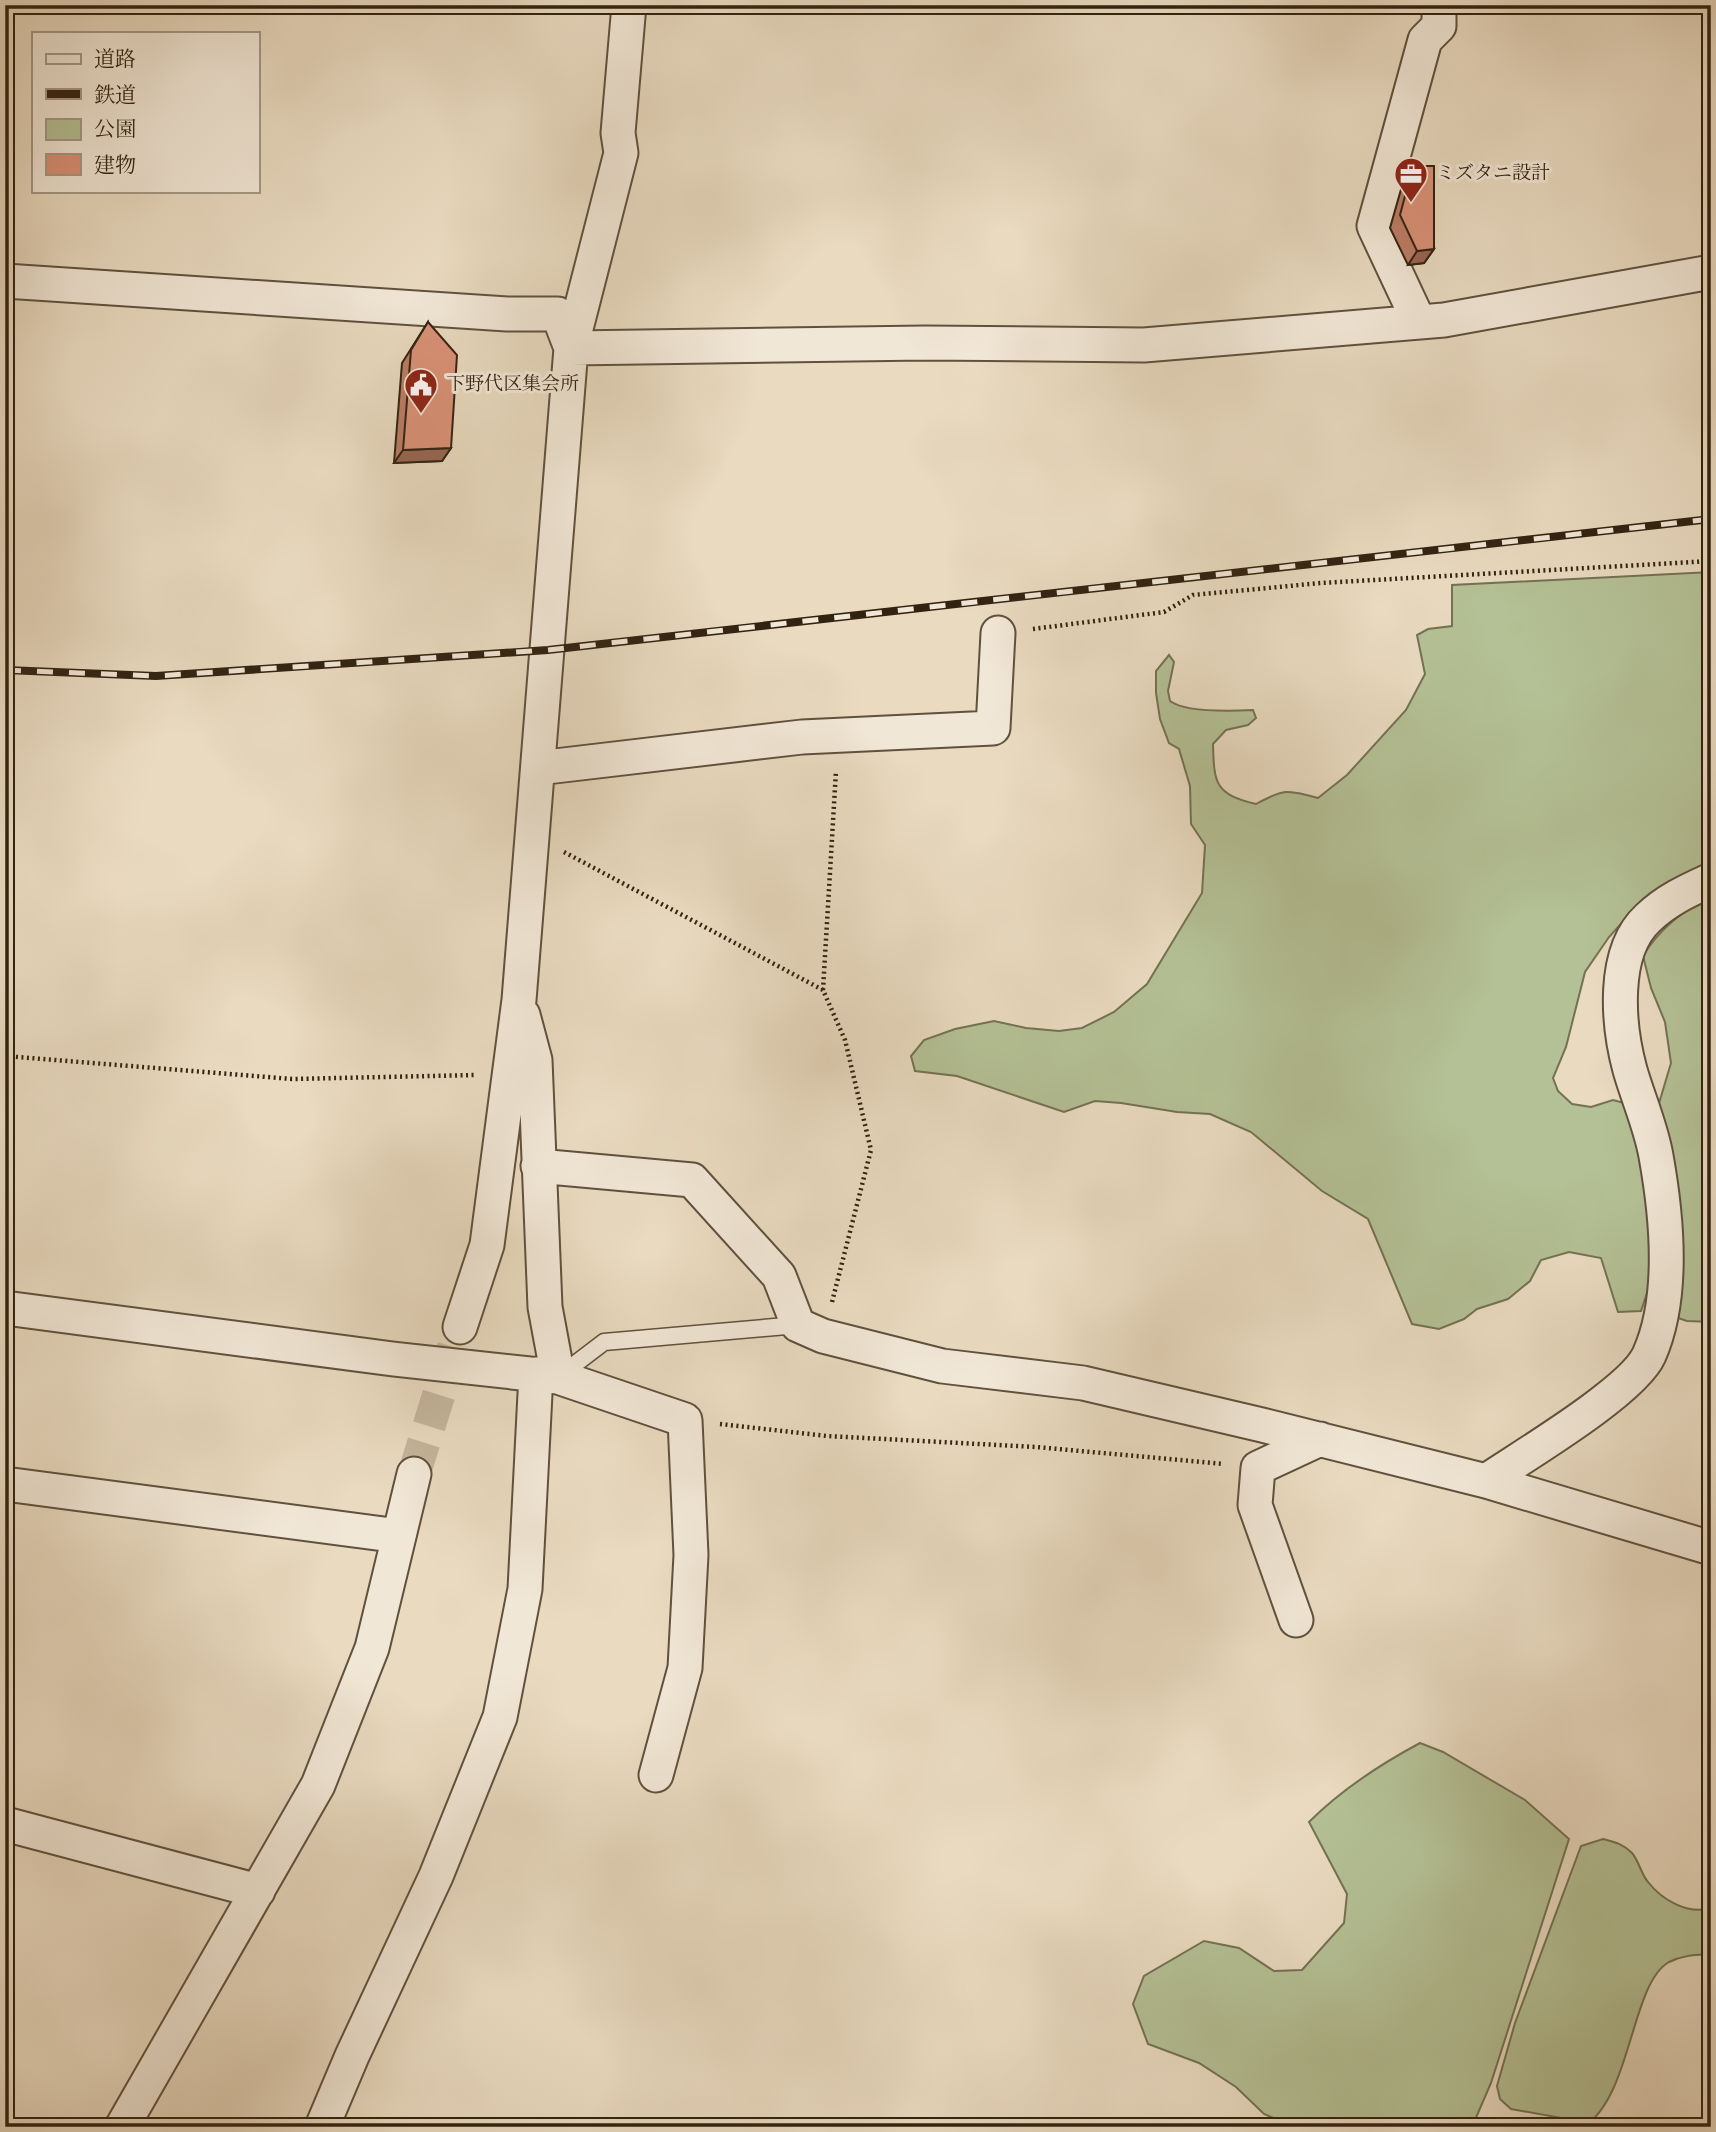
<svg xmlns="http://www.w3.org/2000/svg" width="1716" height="2132" font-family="'IM FELL English','Noto Serif JP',serif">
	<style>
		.green { fill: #b4c095; stroke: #737253; stroke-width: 2 }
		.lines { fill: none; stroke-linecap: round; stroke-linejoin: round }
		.street-tunnel { stroke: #c4b59d; stroke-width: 33; stroke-dasharray: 33 17; stroke-linecap: butt }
		.lane-casing { stroke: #60513d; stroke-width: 19 }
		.street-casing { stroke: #60513d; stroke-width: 37 }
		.path { stroke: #322311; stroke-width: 4.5; stroke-dasharray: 2 3.5; stroke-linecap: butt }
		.lane { stroke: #f1e7d6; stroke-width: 16 }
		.street { stroke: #f1e7d6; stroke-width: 33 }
		.rail-casing { stroke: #322311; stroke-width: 8 }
		.rail { stroke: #f1e7d6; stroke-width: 5; stroke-dasharray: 16; stroke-linecap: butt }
		.wall { fill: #bb7d66; stroke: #322311; stroke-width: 2 }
		.shaded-wall { fill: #996653; stroke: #322311; stroke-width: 2 }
		.building { fill: #da9177; stroke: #322311; stroke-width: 2 }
		.labels { text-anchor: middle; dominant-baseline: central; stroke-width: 6; stroke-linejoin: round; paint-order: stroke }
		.poi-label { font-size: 19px; fill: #322311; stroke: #f1e7d6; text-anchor: start }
	</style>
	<rect width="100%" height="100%" fill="#e9dac0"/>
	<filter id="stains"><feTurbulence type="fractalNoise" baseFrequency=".00286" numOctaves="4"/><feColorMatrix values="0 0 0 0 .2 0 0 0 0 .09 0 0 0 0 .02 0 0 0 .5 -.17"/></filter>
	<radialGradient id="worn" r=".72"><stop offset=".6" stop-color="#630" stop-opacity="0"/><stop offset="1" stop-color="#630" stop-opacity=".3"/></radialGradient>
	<path class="green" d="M1711,572V869L1665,887L1636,907L1609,937L1585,972L1566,1047L1553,1078L1558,1091L1572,1104L1591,1107L1613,1100L1632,1105L1653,1231L1648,1290L1641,1311L1618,1312L1601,1258L1569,1252L1541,1260L1530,1281L1508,1299L1477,1309L1464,1319L1439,1329L1412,1324L1368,1219L1322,1191L1251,1132L1210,1114L1177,1112L1121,1103L1095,1101L1064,1112L957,1076L915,1071L911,1056L924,1040L955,1029L994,1021L1026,1028L1059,1031L1082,1028L1114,1012L1147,984L1202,893L1205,845L1191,824L1190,786L1179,749L1169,743L1160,719L1156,693V671L1169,655L1174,662L1168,691L1170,701C1186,713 1233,711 1253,710L1256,718L1248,725L1226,730L1213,744C1214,784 1215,794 1256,804C1283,789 1288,789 1318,798L1347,775L1406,710L1425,674L1417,635L1428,629L1452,626V585Z
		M1711,892V1322L1687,1321L1678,1318L1674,1309L1657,1110L1671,1063L1665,1022L1651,988L1643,956C1659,928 1685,911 1711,892Z
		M1420,1743L1443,1752L1525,1800L1569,1839L1491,2083L1472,2127H1295L1264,2114L1236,2087L1199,2063L1148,2044L1133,2004L1144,1976L1204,1941L1239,1948L1274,1971L1302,1970L1344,1923L1347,1894L1309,1822C1342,1789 1379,1765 1420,1743Z
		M1603,1839C1614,1842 1624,1844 1632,1853C1639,1861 1641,1874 1648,1882C1662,1900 1688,1915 1711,1908V1954C1696,1955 1683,1955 1669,1962C1632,1983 1632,2088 1589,2123L1511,2109L1500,2099L1497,2086L1515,2023L1581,1846Z"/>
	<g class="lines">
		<path class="street-tunnel" d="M414,1474L460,1327"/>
		<defs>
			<path id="lane" d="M558,1377L604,1342L798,1325"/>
			<path id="street" d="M5,281L507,314H558L571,348
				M1419,322L1374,226L1425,40L1439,26V5
				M571,348L925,343L1144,345L1444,320L1711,272
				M538,768L802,737L993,728L998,633
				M523,1015L535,1060L545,1307L558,1377
				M538,1166L692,1180L779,1276L798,1325L823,1336L942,1366L1083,1383L1262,1425L1486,1481L1711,1548
				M5,1308L393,1359L558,1377L685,1420L691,1555L685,1668L656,1775
				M460,1327L487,1245L519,1000L571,348L621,153L618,133L629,5
				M1486,1481C1523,1456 1633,1391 1649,1355C1675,1297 1667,1217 1656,1156C1651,1127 1638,1098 1630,1070C1618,1026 1611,952 1648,918C1667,900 1687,891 1711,880
				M5,1484L399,1536
				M1296,1620L1255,1505L1258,1468L1320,1439
				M5,1824L258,1891
				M122,2127L318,1785L372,1648L414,1474
				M322,2127L352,2056L436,1876L500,1717L525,1589L536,1374"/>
		</defs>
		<use href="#lane" class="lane-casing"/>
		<use href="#street" class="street-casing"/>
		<path class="path" d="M1033,629L1164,612L1193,595L1321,583L1711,561
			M564,852L823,990
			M5,1056L292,1079L476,1075
			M832,1302L871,1150L845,1040L823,990L836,771
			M720,1424L827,1436L1036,1447L1224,1464"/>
		<use href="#lane" class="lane"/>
		<use href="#street" class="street"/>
		<defs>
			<path id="rail" d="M5,670L156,676L548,650L1711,519"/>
		</defs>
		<use href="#rail" class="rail-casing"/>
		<use href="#rail" class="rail"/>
	</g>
	<path class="wall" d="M1413,166L1434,249L1424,263L1408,265L1390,228L1404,179Z
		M428,322L451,448L442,461L394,463L402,363Z"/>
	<path class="shaded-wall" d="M1434,249L1424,263L1408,265L1417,251Z
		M451,448L442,461L394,463L403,450Z"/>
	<path class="building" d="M1413,166H1434V249L1417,251L1400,215Z
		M428,322L457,355L451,448L403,450L411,350Z"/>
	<defs>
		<symbol id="office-pin" viewBox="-11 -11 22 30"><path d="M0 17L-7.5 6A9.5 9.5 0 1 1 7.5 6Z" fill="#8f2418" stroke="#f1e7d6"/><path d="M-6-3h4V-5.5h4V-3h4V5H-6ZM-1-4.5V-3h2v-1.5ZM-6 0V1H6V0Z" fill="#fff"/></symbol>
		<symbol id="civic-pin" viewBox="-11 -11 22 30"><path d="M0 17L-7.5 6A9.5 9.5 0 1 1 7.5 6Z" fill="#8f2418" stroke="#f1e7d6"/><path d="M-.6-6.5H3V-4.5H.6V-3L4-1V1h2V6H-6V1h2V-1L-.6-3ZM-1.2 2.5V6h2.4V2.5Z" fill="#fff"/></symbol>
	</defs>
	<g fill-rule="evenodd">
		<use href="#office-pin" x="1392" y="155" width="38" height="52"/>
		<use href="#civic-pin" x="402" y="366" width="38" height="52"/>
	</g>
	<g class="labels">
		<g class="poi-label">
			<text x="1436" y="174">ミズタニ設計</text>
			<text x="446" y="385">下野代区集会所</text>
		</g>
	</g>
	<rect width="1716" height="2132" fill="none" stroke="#e9dac0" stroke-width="28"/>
	<rect x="7" y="7" width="1702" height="2118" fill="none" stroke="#322311" stroke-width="3.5"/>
	<rect x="14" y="14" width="1688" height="2104" fill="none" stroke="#322311" stroke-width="2"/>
	<rect x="32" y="32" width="228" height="161" fill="#f1e7d6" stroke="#a59987" stroke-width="2"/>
	<rect x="46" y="54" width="35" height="10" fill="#f1e7d6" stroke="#a59987" stroke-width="2"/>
	<text x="94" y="66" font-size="21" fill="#322311">道路</text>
	<rect x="46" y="89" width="35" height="10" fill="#322311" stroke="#a59987" stroke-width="2"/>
	<text x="94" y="102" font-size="21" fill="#322311">鉄道</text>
	<rect x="46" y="119" width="35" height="21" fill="#b4c095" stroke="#a59987" stroke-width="2"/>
	<text x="94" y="136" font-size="21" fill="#322311">公園</text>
	<rect x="46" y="154" width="35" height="21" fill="#da9177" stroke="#a59987" stroke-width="2"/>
	<text x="94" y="172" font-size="21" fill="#322311">建物</text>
	<rect width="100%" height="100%" filter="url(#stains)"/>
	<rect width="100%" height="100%" fill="url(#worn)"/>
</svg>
